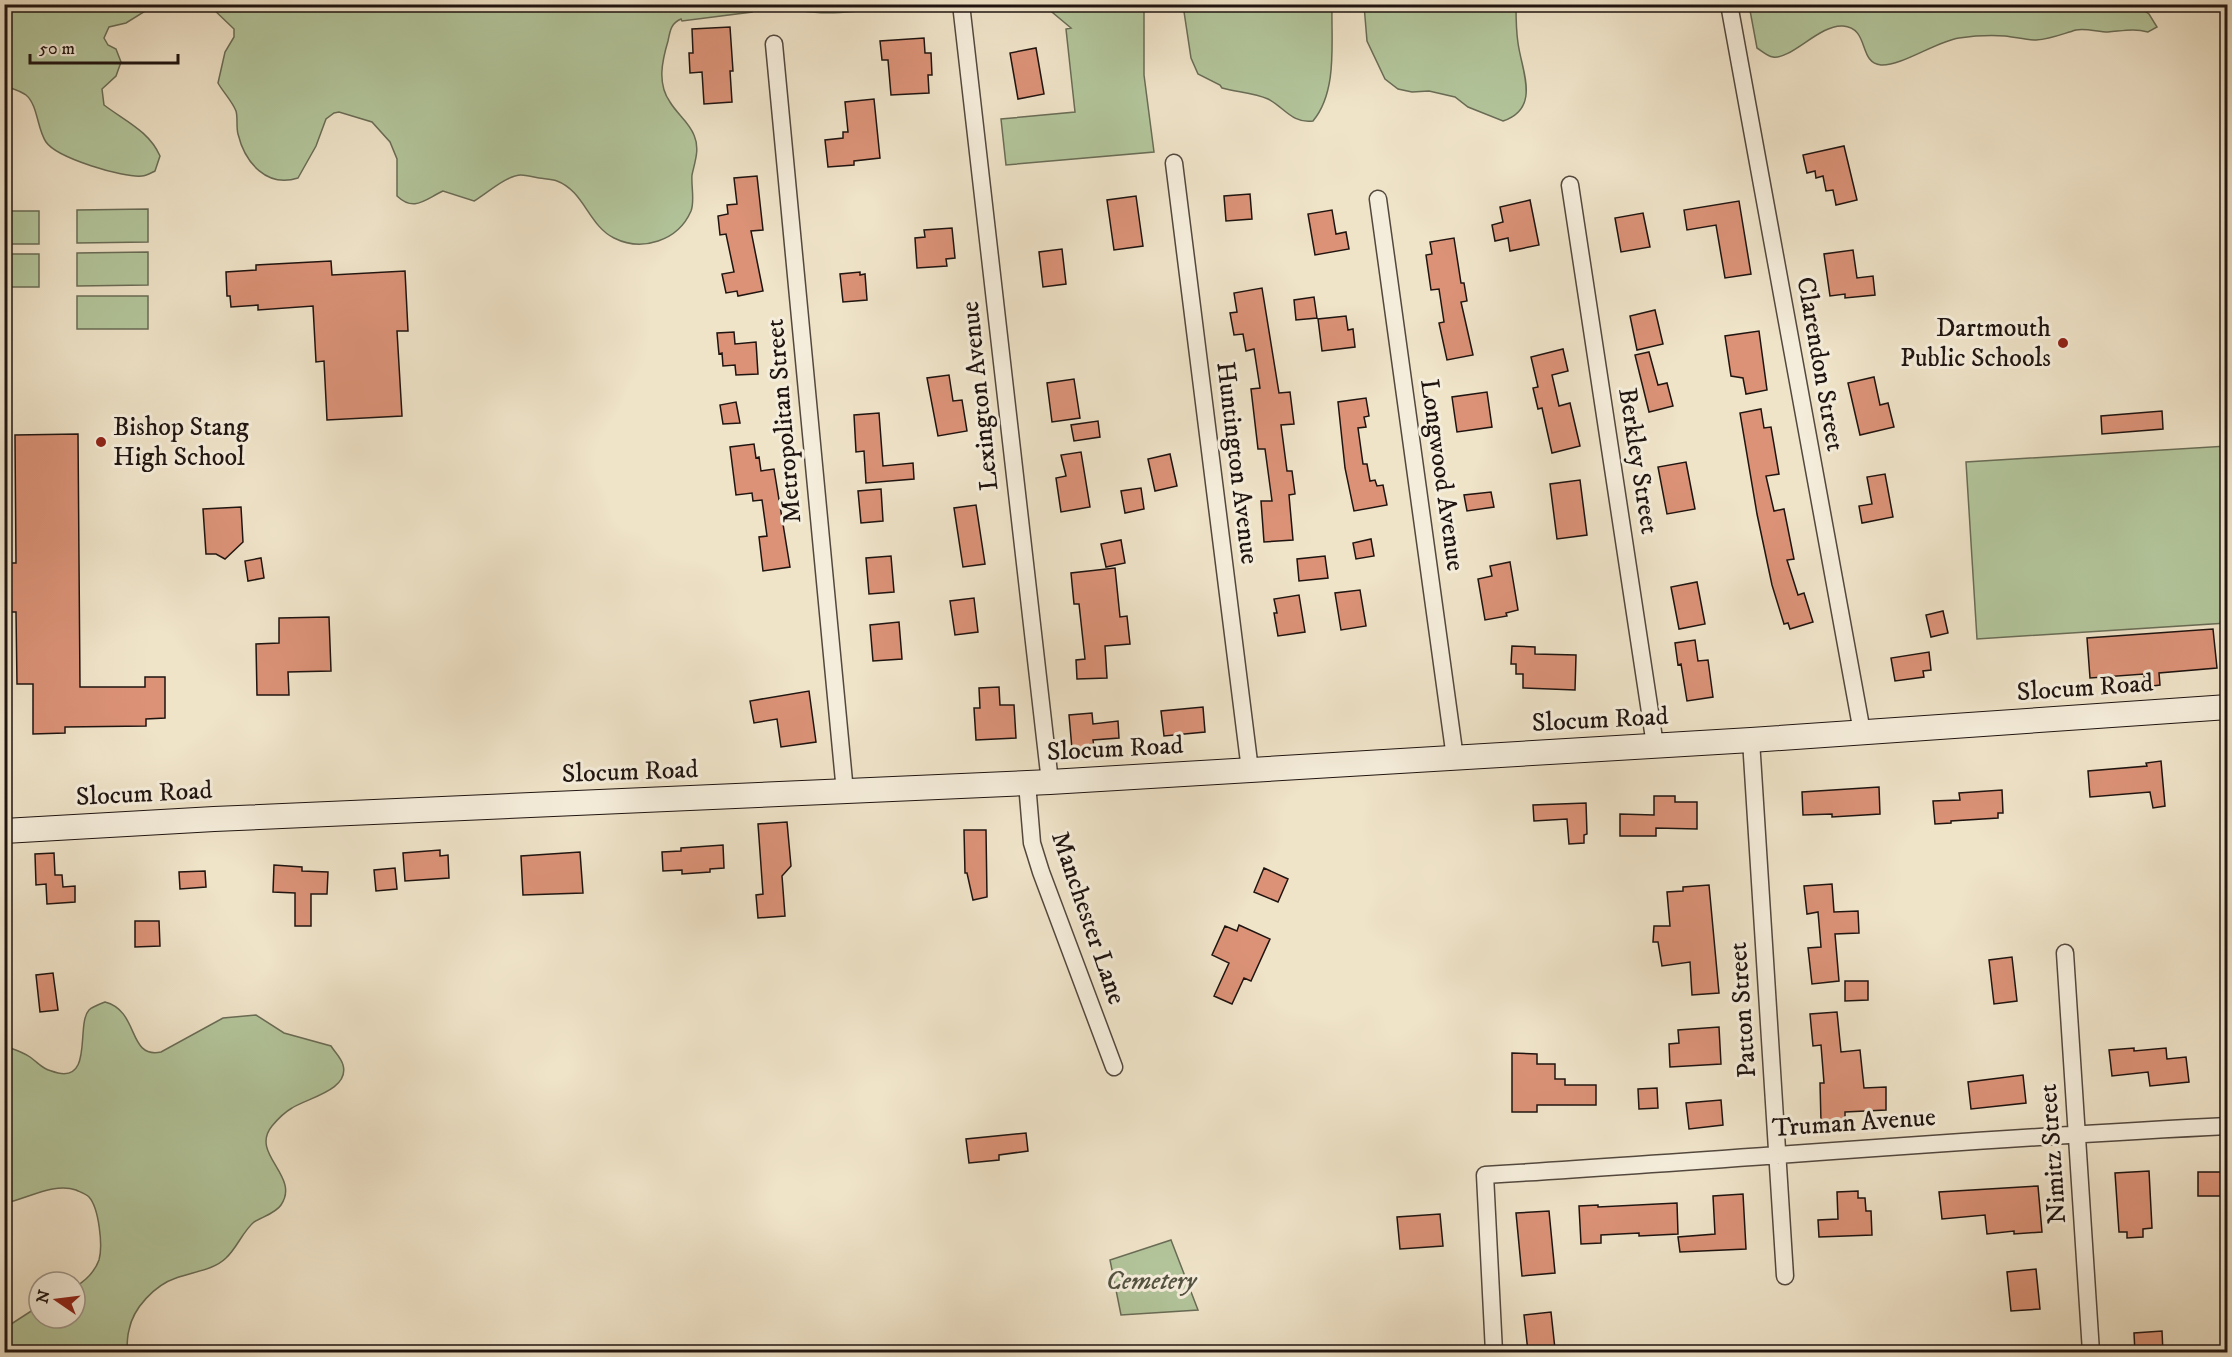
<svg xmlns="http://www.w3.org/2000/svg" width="2232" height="1357" font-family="'IM FELL DW Pica',serif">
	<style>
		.green { fill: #b3c59b; stroke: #696c56; stroke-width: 1.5 }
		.building { fill: #db9277; stroke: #1f1410; stroke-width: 1.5 }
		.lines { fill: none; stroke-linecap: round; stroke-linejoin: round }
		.street-casing { stroke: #53483e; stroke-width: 19 }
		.secondary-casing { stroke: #1f1410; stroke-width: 26 }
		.street { stroke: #f5eddb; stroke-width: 16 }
		.secondary { stroke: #f5eddb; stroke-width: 24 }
		.poi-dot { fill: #8f2418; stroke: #f5eddb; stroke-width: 2 }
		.labels { text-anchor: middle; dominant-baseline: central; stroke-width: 6; stroke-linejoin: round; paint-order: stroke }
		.poi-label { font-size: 26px; fill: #1f1410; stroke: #f5eddb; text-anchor: end }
		.street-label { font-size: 26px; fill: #1f1410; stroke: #f5eddb }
		.park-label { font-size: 26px; font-style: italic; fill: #535241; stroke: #f5eddb }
	</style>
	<rect width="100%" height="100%" fill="#efe3c8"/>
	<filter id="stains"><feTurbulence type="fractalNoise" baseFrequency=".00333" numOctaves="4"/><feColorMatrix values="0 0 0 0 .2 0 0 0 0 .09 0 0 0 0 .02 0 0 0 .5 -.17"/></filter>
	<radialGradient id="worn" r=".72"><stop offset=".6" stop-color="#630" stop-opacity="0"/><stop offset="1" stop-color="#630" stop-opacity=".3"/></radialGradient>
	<path class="green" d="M5,4L155,5L126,23L109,27L104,38L108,45L116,49L121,62L116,76L102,89L104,105C125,121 149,131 160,156L155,171C151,173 146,176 142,176C123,178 57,158 46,142C37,129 38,105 26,95C21,91 11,88 5,86Z
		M751,4L752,12L682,21L681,19C671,23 670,31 668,41C662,61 657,84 670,102C677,114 689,122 694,135C700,149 695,161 692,175C691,186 695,201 691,211C678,241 642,252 614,238C589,226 584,191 557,181C551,179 545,179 539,178C533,177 526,175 521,175C507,175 486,194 474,201L443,191C424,200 414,212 397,196V159L390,142L372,122L339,112L334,113L326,119L316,146L298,178C267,188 245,163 238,134C236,127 238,118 236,111C232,101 223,92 218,83L225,52L234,37V29L209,5Z
		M784,5V4L897,5C867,11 812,19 784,5Z
		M1037,5H1144V75L1154,152L1006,165L1001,119L1075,112L1066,29L1071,28L1047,8Z
		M1183,5H1332C1331,41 1338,91 1313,121C1292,124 1284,107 1268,99C1254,93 1236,92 1222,88L1220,85L1198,74L1191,58Z
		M1364,5H1516C1516,17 1516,30 1518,43C1522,72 1541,108 1503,121L1468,107L1455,97L1429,91L1412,92L1398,89L1385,79L1367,41Z
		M1749,5H2136L2149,14L2157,27L2148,32C2134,28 2122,31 2108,32C2098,32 2086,28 2076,30C2062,34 2051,39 2036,40C2026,40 2015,37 2005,36C1990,35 1973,36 1959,38C1935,42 1902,66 1881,65C1858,63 1870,28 1843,26C1820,24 1791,60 1773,57C1767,56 1762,51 1757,48Z
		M148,209V242L77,243V210Z
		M4,211H39V244H5Z
		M148,252V285L77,286V253Z
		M5,254H39V287H5Z
		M77,296H148V329H77Z
		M2227,446V623L1977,639L1966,462Z
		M105,1002C140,1011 127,1059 161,1052L223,1018L256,1015L284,1033L331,1046C334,1051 342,1059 343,1065C350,1090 307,1098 292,1108C285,1112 277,1120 272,1126C249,1154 301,1176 281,1205C276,1213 262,1217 254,1222C243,1231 237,1248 226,1258C214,1270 192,1272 176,1278C155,1285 133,1308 129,1330C127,1337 127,1345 127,1352H5V1328L39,1306V1318H75V1287C85,1281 95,1271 99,1260C103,1246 99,1208 89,1197C86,1194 80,1192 76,1190C54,1182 27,1199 5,1203V1046C13,1049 23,1052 30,1057C42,1066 42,1069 58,1073C93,1081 76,1024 89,1010C92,1007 100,1004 105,1002Z
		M1171,1240L1198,1310L1121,1315L1110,1260Z"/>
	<path class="building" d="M730,27L733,71H730L732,102L704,104L702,72L690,73L689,53H693L692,29Z
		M924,38L925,53H931L932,75H928L929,93L891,95L888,60H882L880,41Z
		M1036,48L1044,94L1018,99L1010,53Z
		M874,99L880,158L854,161V165L828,167L825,140L843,138V132H848L845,102Z
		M1844,146L1857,200L1836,205L1833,190L1826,191L1823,176L1816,178L1815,171L1807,173L1803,155Z
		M757,176L763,230L751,231L763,291L738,296L737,291L726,293L722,274L734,272L726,234L720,235L718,216L728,214L727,205L737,204L734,178Z
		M1250,194L1252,219L1226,221L1224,196Z
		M1136,196L1143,246L1114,250L1107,200Z
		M1530,200L1539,245L1510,251L1508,238L1495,241L1492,225L1503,222L1500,207Z
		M1739,201L1751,274L1725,278L1716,225L1687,230L1684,210Z
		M1332,210L1336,234L1346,232L1349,249L1315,255L1308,214Z
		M1643,213L1650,247L1621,252L1615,218Z
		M952,228L955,258L946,259L947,266L917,268L915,238L925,237L924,230Z
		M1454,238L1461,283H1464L1467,301L1461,302L1473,355L1447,360L1439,323L1444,322L1439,289L1431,290L1426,255L1432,254L1430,242Z
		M1062,249L1066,284L1043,287L1039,252Z
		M1853,250L1857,278L1873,276L1875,295L1845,298V294L1830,296L1824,254Z
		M331,261L332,275L405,271L408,331H397L402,416L327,420L324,361L316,362L313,306L258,310V305L231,307L230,296H227L226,272L256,270V265Z
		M860,272V275L865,274L867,300L843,302L840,274Z
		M1262,288L1279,393L1290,392L1294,424L1281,425L1287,471H1292L1295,494L1289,495L1293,540L1264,542L1261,501H1272L1265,449H1258L1251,389L1260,388L1254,349L1246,351L1243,334L1234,335L1230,313L1237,312L1234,293Z
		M1314,297L1317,318L1296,320L1294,300Z
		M1655,310L1663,344L1637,350L1630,316Z
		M1346,316L1348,330L1353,329L1355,347L1322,351L1318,319Z
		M1759,331L1767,390L1746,394L1743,378L1731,376L1725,336Z
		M734,332L735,344L756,342L758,374L736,375L735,365L723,366L722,353L719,354L717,333Z
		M1563,349L1568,371L1552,375L1559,406L1570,403L1580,446L1552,453L1542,408L1538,409L1533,388L1538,387L1531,357Z
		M1649,352L1658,385L1667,383L1673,406L1649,412L1635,355Z
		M949,375L953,401L962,400L967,431L938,436L927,378Z
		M1874,377L1880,405L1888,403L1894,427L1860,435L1848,383Z
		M1074,379L1080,418L1052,422L1047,383Z
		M1487,392L1492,427L1457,432L1452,397Z
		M1366,398L1369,416L1364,417L1366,427L1358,428L1363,464H1367L1370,481L1375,480L1377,486L1383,485L1387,505L1354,511L1345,468L1338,402Z
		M736,402L740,423L723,424L720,405Z
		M1761,409L1764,428L1771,427L1779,474L1766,476L1774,511L1784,509L1794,559L1787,560L1798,595L1804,593L1813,622L1790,629L1788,623L1784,624L1772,585L1757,514L1740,413Z
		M2162,411L2163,429L2102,434L2101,416Z
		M879,413L883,466L913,463L914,479L866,483L864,451L856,452L854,415Z
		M1098,421L1100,437L1074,441L1071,425Z
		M78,434L80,687H145V677H165V718L146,719V726L65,727V733L33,734V684H17L16,612H4V563H16L15,435Z
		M754,444L756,458L759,457L761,471L774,469L790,567L763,571L759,537L767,536L762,500L753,501L752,493L736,495L730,447Z
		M1081,452L1090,507L1061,512L1056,478L1066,476L1061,455Z
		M1170,454L1177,486L1155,491L1148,459Z
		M1686,462L1695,509L1667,514L1658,467Z
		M1885,474L1893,517L1862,523L1859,506L1872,504L1867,477Z
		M1580,480L1587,535L1557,539L1550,484Z
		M1141,488L1144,509L1125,513L1121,491Z
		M881,489L883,521L861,523L858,491Z
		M1491,492L1494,507L1467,511L1464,495Z
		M976,505L985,564L963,567L954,508Z
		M241,507L243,542L225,559L216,554H206L203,509Z
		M1371,539L1374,556L1356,559L1353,543Z
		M1121,540L1125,563L1106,567L1101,544Z
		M891,556L894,592L869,594L866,558Z
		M1325,556L1328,578L1299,581L1297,559Z
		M261,558L264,578L248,581L245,561Z
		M1510,562L1518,610L1506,613L1507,616L1485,620L1478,579L1492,576L1490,566Z
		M1115,568L1120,617L1127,616L1130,644L1105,646L1107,678L1077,679L1076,660L1085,659L1079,604H1074L1071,573Z
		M1697,582L1705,624L1679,629L1671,587Z
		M1360,590L1366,626L1341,630L1335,593Z
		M1299,595L1305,632L1278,636L1274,613H1277L1274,599Z
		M974,598L978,632L955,635L950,601Z
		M1943,611L1948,633L1931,637L1926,615Z
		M329,617L331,671L288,672L289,695H257L256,644L279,643V618Z
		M899,622L902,659L873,661L870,625Z
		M2213,629L2217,668L2159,673L2160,685L2145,687L2144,674L2090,678L2087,638Z
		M1695,640L1698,661L1708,660L1713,697L1687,701L1681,664L1678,665L1675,643Z
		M1512,646L1535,647V654L1576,655L1575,690L1523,688V674H1516V664H1511Z
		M1929,652L1931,670L1923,671L1924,677L1895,681L1891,658Z
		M999,687L1000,705H1014L1016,738L976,740L974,708H980L979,688Z
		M809,691L816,742L781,747L777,719L754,723L750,701Z
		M1203,707L1205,732L1164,736L1161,711Z
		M1092,713L1093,724L1118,721L1119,738L1093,740L1094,747L1072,749L1069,715Z
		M2161,761L2165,806L2153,808L2150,792L2090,797L2088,771L2147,766L2146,763Z
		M1879,787L1880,814L1832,817V814L1803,815L1802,792Z
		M2002,790L2003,813H1998V818L1951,821V823L1935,824L1933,801L1960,800L1959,793Z
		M1654,796H1675V802H1697V829L1656,828V836H1620V814L1654,815Z
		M1586,803L1587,834L1584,835V843L1569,844L1567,819L1534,821L1533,805Z
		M787,822L791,866L782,876L785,916L758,918L756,895L763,894L758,824Z
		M964,830H986L987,897L973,900L967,873H965Z
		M723,845L724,868L710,869V872L682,874V870L663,871L662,852L681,851V848Z
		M440,850V856L448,855L449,878L405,881L403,853Z
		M580,852L583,893L523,895L521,856Z
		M54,853L55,875H62L63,887L75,886V902L47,904L46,884L36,885L35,854Z
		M274,865L302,867V871L328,872L327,894H311V926H295V893L273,892Z
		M395,868L397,889L376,891L374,870Z
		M1264,868L1288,879L1278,902L1254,892Z
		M205,871L206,887L180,889L179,872Z
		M1832,884L1834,912L1858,911L1859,933L1835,934L1839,981L1812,984L1808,948L1821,947L1818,912L1807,914L1804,886Z
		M1709,885L1719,993L1692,995L1690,962L1662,966L1658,942H1653L1654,926H1670L1667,892L1683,891V887Z
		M135,921H159L160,946L135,947Z
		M1239,925L1270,939L1251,981L1244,978L1232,1004L1214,996L1229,963L1212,955L1225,926L1237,931Z
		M2012,957L2017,1001L1994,1004L1989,960Z
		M53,973L58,1010L40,1012L36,975Z
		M1845,981H1868V1000L1845,1001Z
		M1837,1012L1841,1052L1860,1050L1864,1088L1886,1087V1110L1845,1112V1121L1821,1122L1820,1083H1824L1821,1045L1813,1046L1810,1014Z
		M1719,1027L1721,1064L1670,1067L1669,1044L1679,1043L1678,1030Z
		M2134,1048V1051L2166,1048L2167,1059L2186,1057L2189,1082L2150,1086L2148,1072L2112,1076L2109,1050Z
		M1512,1053L1537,1054V1064H1555V1079H1565V1085H1596V1105H1537V1112H1512Z
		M2023,1075L2026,1103L1971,1109L1968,1082Z
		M1657,1088L1658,1108L1639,1109L1638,1089Z
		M1721,1100L1723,1125L1689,1129L1686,1103Z
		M1026,1133L1028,1151L999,1155V1160L969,1163L966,1139Z
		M2149,1171L2152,1228L2143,1229V1237L2127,1238V1232H2119L2115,1173Z
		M2198,1172H2227L2226,1196H2198Z
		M2038,1186L2042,1232L2014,1234V1231L1987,1234L1985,1215L1942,1219L1939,1192Z
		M1858,1191V1198H1865L1866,1211H1871L1872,1235L1819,1237L1818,1220L1838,1219L1837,1192Z
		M1743,1194L1746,1249L1680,1252L1678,1237L1715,1234L1713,1196Z
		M1677,1203L1678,1234L1639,1236V1233L1601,1235V1243L1581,1244L1579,1206L1598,1205V1207Z
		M1549,1211L1555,1273L1522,1276L1516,1213Z
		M1440,1214L1443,1246L1400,1249L1397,1217Z
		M2036,1269L2040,1309L2011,1311L2007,1272Z
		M1551,1312L1555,1349L1528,1352L1524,1315Z
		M2162,1331L2163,1353H2135L2134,1333Z"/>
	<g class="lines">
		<defs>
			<path id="street" d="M961,4L1050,782
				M1729,4L1862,732
				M774,44L845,792
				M1174,163L1250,770
				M1570,185L1655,745
				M1378,199L1455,758
				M1751,740L1785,1276
				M1027,783L1032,843L1041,872L1114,1067
				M2065,953L2091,1352
				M1494,1352L1485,1175C1733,1160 1980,1138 2228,1126"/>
			<path id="secondary" d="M4,831L214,819L1050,782L1751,740L2228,707"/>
		</defs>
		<use href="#street" class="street-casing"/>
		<use href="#secondary" class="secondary-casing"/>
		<use href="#street" class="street"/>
		<use href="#secondary" class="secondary"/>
	</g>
	<g class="poi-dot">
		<circle cx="2063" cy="343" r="6"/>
		<circle cx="101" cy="442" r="6"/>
	</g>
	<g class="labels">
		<g class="poi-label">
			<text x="2051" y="328">Dartmouth<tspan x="2051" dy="30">Public Schools</tspan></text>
			<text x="113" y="427" text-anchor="start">Bishop Stang<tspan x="113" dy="30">High School</tspan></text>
		</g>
		<g class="street-label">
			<text transform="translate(1820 364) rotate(80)">Clarendon Street</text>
			<text transform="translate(980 396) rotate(-96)">Lexington Avenue</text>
			<text transform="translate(784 421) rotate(-95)">Metropolitan Street</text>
			<text transform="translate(1638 461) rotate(81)">Berkley Street</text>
			<text transform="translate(1237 463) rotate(83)">Huntington Avenue</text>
			<text transform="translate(1442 475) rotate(82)">Longwood Avenue</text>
			<text transform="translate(2085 688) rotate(-4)">Slocum Road</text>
			<text transform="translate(1600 720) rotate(-3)">Slocum Road</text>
			<text transform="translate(1115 749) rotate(-3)">Slocum Road</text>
			<text transform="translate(630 772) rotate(-2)">Slocum Road</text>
			<text transform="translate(144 794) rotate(-3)">Slocum Road</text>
			<text transform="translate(1088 918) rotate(71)">Manchester Lane</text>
			<text transform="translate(1743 1010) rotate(-94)">Patton Street</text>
			<text transform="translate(1854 1123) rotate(-4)">Truman Avenue</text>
			<text transform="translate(2053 1154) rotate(-94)">Nimitz Street</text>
		</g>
		<g class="park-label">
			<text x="1151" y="1281">Cemetery</text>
		</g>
	</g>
	<rect width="2232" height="1357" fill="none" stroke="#efe3c8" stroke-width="24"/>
	<rect x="6" y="6" width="2220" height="1345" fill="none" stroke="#1f1410" stroke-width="3"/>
	<rect x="12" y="12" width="2208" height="1333" fill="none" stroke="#1f1410" stroke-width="1.5"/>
	<g transform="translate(57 1300) rotate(284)"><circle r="28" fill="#f5eddb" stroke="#9f968a" stroke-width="1.5"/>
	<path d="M0-4.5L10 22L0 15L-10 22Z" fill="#8f2418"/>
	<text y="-9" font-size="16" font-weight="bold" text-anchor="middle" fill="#1f1410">N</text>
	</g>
	<path d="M30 54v9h148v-9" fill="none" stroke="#1f1410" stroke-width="3"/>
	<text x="39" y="54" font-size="18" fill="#1f1410" stroke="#f5eddb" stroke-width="4.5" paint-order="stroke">50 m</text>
	<rect width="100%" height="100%" filter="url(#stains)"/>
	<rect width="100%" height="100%" fill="url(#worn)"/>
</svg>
